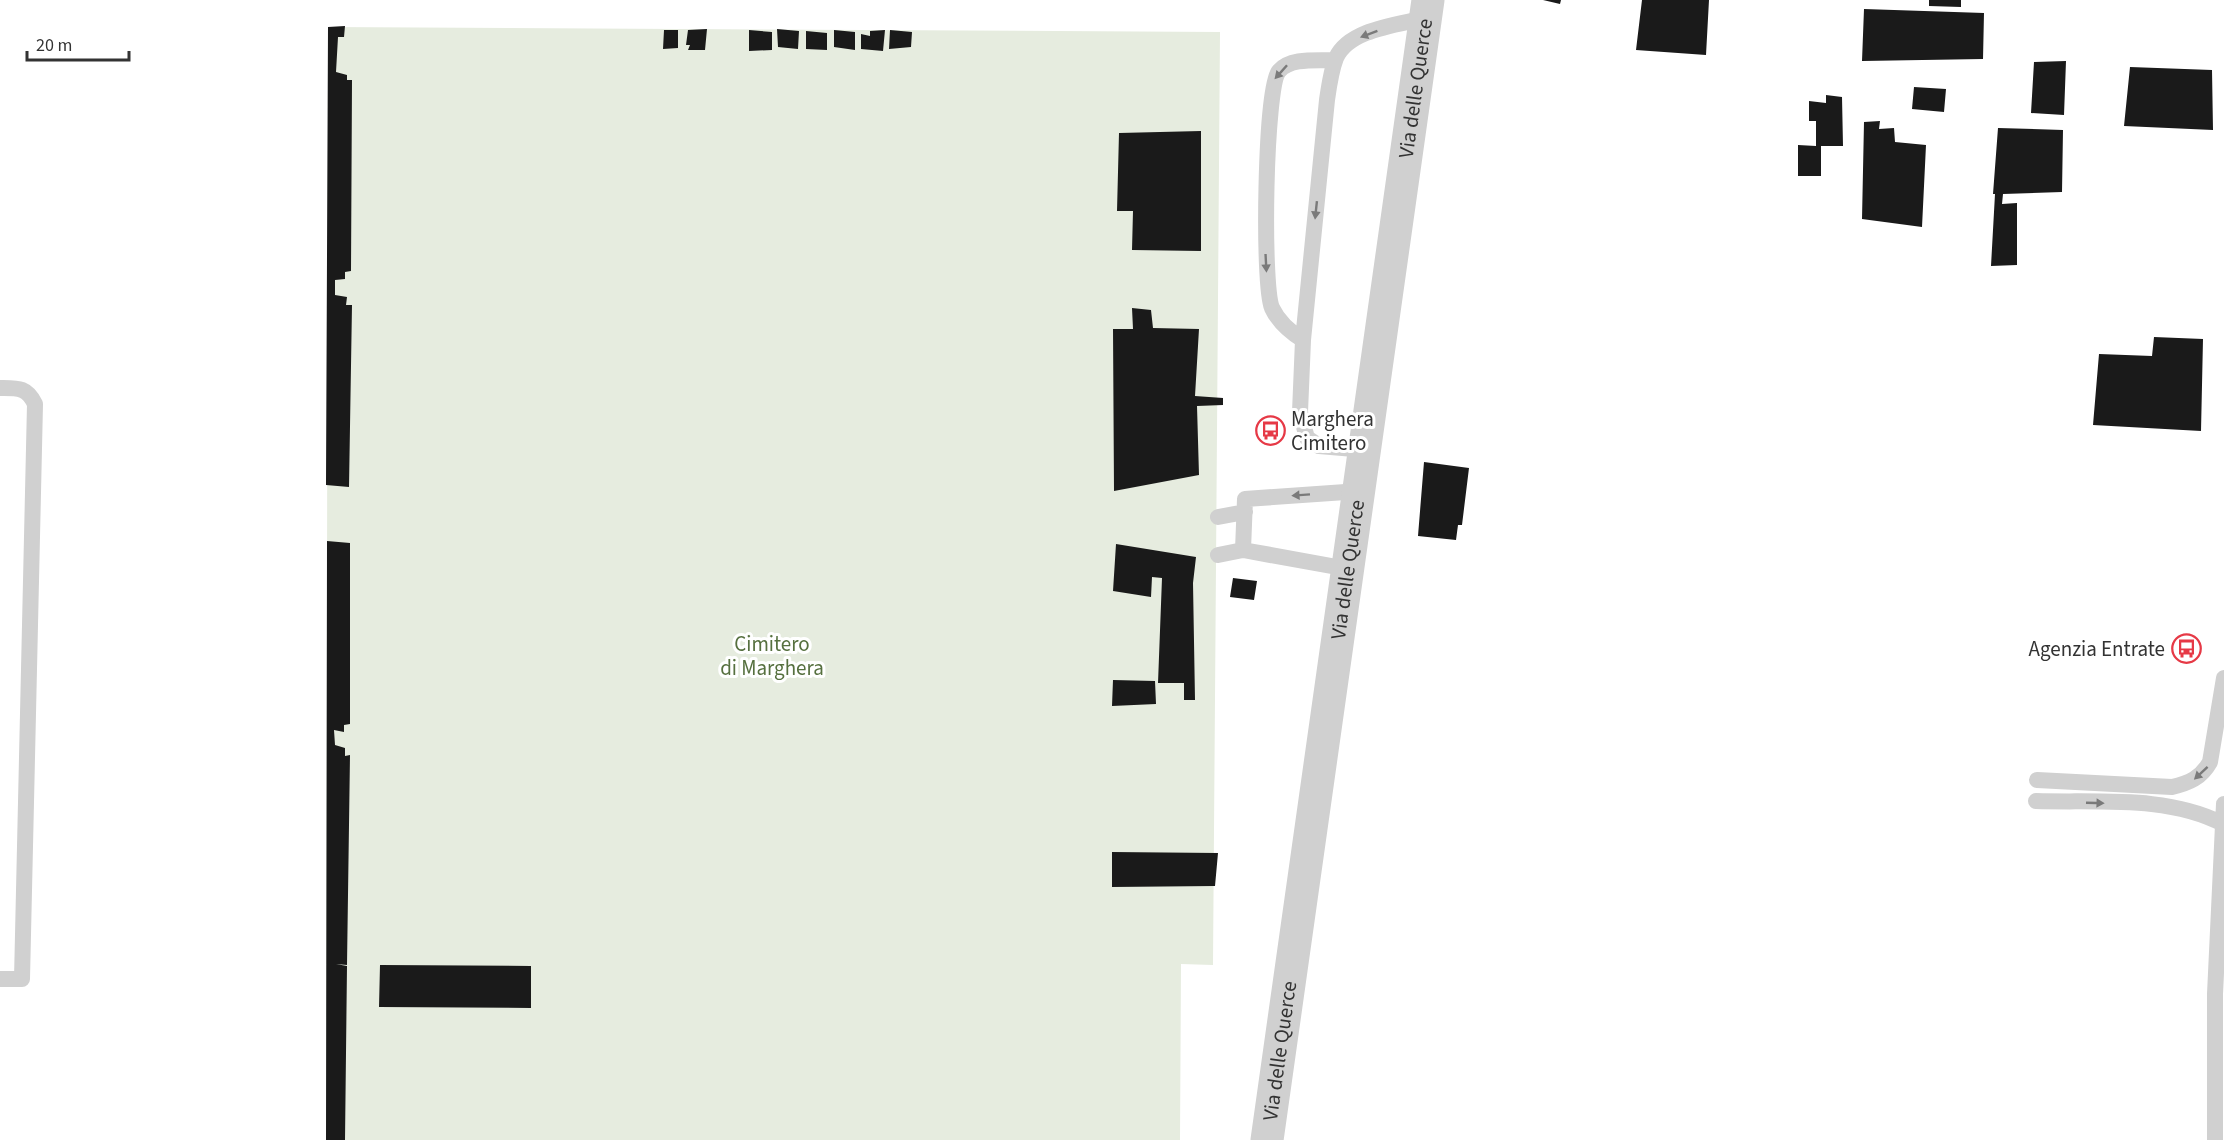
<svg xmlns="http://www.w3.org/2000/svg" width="2224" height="1140" font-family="'Source Sans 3',sans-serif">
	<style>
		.green { fill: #e6ecdf }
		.building { fill: #1a1a1a }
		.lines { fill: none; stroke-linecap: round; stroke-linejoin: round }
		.service { stroke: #d0d0d0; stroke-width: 16 }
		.minor { stroke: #d0d0d0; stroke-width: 33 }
		.oneway { fill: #7a7a7a }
		.labels { text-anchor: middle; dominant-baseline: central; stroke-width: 6; stroke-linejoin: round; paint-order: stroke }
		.street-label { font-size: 21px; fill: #333; stroke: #fff }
		.poi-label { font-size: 21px; fill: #333; stroke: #fff; text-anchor: start }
		.park-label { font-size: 21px; fill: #56703f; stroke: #fff }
	</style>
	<rect width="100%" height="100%" fill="#fff"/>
	<path class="green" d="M328,27L1220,32L1213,965L1181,964L1180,1140H326Z"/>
	<path class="building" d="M1543,0H1561L1560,4Z
		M1642,0H1709L1706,55L1636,50Z
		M1929,0H1961V7L1929,6Z
		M1864,9L1984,13L1983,59L1862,61Z
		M345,26L344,37H338L336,72L347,75V80H352L351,271L345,272V279L335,280V295L347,297L346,305H352L349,487L326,485L328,27Z
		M707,29L705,50H688L690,45H686L688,30Z
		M777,29L799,31L798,49L778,47Z
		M664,30H678V48L663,49Z
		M749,30L772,32V50L749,51Z
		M834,30L855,32V50L834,47Z
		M885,30L883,51L861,49V34L870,36V31Z
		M890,30L912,32L911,47L889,49Z
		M806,31L827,33V50L806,49Z
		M2066,61L2064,115L2031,113L2034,62Z
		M2130,67L2212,70L2213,130L2124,126Z
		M1914,87L1946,89L1944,112L1912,109Z
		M1826,95L1842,97L1843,146H1821V176H1798V145L1816,146V121H1809V101L1826,103Z
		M1880,121L1879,129L1894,128L1895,142L1926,145L1922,227L1862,219L1864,122Z
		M1998,128L2063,130L2062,192L2003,194L2002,204L2017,203V265L1991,266L1995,194H1993Z
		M1201,131V251L1132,250L1133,211H1117L1119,133Z
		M1132,308L1151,310L1153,328L1199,329L1195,396L1223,398V405L1197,406L1199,475L1114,491L1113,329H1133Z
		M2154,337L2203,339L2201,431L2093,425L2099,354L2152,356Z
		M1424,462L1469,468L1462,525H1458L1456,540L1418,536Z
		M327,541L350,543V724L344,725V732L334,730L335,745L345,748V756L350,755L347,965L336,964L347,966L345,1140H326Z
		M1116,544L1196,557L1193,583L1195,700H1184V683H1158L1162,578L1152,577L1151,597L1113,591Z
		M1233,578L1257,581L1254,600L1230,597Z
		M1113,680L1155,681L1156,704L1112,706Z
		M1112,852L1218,853L1215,886L1112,887Z
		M380,965L531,966V1008L379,1007Z"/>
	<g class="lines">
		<path class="service" d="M1303,340C1290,332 1279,323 1272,308C1262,284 1265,87 1279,71C1291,57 1318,61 1335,60
			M0,388C18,388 27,387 35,404L22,979H0
			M1366,450L1319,446L1307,438L1300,412L1303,340L1327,100C1329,86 1331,71 1336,58C1349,29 1398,25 1425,18
			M1218,517L1245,512
			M1218,555L1243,550
			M1348,569L1243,550L1245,499L1360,491
			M2037,780L2172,787C2189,783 2201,778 2210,762L2224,678
			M2036,801C2096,803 2168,795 2223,824
			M2215,1140V994L2224,804"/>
		<path class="minor" id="s1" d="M1267,1140L1428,0"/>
	</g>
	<defs><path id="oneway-solid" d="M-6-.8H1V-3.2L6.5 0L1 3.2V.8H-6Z" transform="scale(1.5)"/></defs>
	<g class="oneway">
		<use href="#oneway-solid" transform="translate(1369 34) rotate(159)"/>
		<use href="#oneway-solid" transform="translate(1281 72) rotate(132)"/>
		<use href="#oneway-solid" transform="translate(1316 210) rotate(96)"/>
		<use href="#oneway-solid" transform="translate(1266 263) rotate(87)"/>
		<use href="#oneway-solid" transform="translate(1301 495) rotate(176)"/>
		<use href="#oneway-solid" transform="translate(2201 773) rotate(137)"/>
		<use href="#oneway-solid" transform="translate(2095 803) rotate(2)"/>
	</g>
	<defs>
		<symbol id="bus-ring" viewBox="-11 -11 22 22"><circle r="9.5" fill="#fff" stroke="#e63946" stroke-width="1.5"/><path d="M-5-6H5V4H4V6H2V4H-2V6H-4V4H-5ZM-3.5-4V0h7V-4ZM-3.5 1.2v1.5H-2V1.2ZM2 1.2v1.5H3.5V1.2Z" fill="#e63946"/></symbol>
	</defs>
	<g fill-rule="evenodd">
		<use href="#bus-ring" x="1254" y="414" width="33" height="33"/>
		<use href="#bus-ring" x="2170" y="632" width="33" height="33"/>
	</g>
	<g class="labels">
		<g class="street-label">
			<text stroke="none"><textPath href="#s1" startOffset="1062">Via delle Querce</textPath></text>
			<text stroke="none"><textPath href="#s1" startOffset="576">Via delle Querce</textPath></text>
			<text stroke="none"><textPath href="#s1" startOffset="90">Via delle Querce</textPath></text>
		</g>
		<g class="poi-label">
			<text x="1291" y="419">Marghera<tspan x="1291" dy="24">Cimitero</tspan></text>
			<text x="2165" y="649" text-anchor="end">Agenzia Entrate</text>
		</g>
		<g class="park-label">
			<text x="772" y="644">Cimitero<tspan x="772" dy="24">di Marghera</tspan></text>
		</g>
	</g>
	<path d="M27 51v9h102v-9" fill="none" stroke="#333333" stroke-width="3"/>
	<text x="36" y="51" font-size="18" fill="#333333" stroke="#ffffff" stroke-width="4.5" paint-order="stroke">20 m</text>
</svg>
